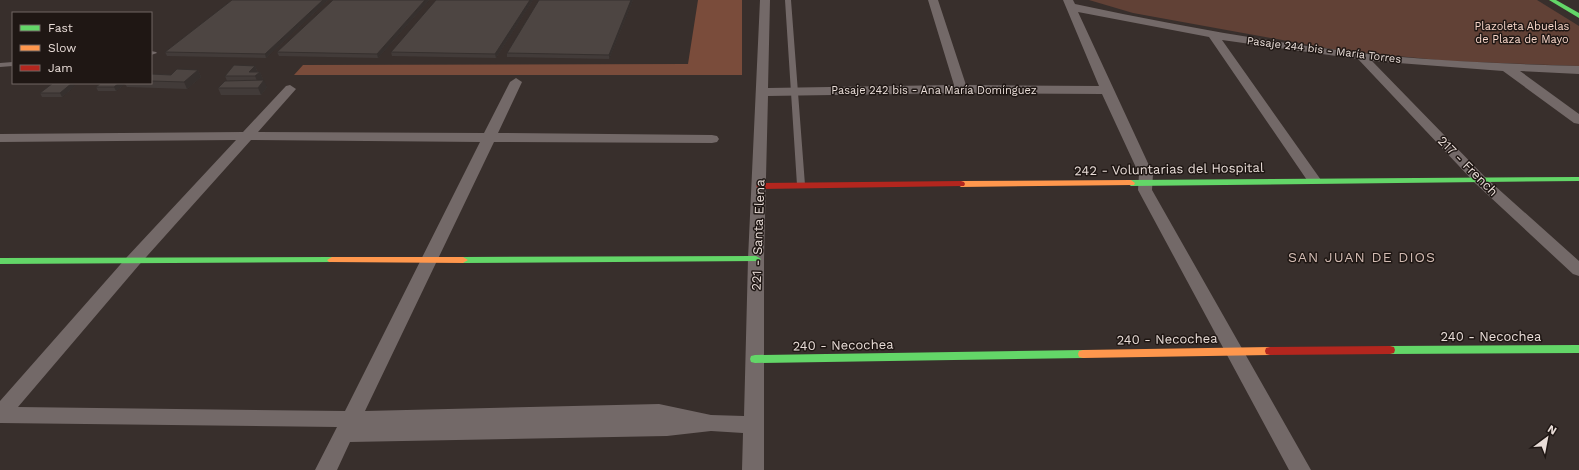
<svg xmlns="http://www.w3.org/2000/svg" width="1579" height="470" font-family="'Work Sans',sans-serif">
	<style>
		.green { fill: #614136 }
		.forest { fill: #7a4c3b }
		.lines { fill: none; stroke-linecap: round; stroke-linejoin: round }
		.lane { fill: #736968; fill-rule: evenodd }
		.street { fill: #736968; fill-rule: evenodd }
		.fast { fill: #63d668; fill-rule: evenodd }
		.slow { fill: #ff974d; fill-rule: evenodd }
		.jam { fill: #b3261e; fill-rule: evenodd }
		.wall { fill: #423b39 }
		.shaded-wall { fill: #36302e }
		.building { fill: #4d4542; stroke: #36302e }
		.labels { text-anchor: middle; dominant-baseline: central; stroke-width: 3; stroke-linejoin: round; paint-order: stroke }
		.far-park-label { font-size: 11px; fill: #f7d5c8; stroke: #1f1714 }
		.far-street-label { font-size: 11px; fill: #e9ddd8; stroke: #1f1714 }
		.street-label { font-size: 13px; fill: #e9ddd8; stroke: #1f1714 }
		.neighbourhood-label { font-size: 14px; letter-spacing: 1px; fill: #d2bbb2; stroke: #1f1714 }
	</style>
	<rect width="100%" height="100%" fill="#382f2c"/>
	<path class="green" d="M1089,0H1537L1579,26V66L1448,61L1337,50L1133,13Z"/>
	<path class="forest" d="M698,0H742V75H294L303,65L688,64Z"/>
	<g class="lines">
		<path class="lane" d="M785,0H791L805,185L801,187L797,185Z
			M151,51L156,52L157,53L151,55Z
			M13,62V66L0,67V63Z"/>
		<path class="street" d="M760,0H770L768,88L954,85L928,0H938L966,85L1099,86L1063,0H1073L1075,4C1179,26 1283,45 1389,56C1452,62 1516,64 1579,66V74L1520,71L1579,114V124L1574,123L1503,71L1372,61L1485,177L1579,261V276L1573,274L1475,183L1358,59L1222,40L1321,180L1319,183H1309L1209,37L1078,12L1153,174L1152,190L1311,470H1289L1138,190L1139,174L1102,94L961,93L768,96L764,259V470H742L743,433L711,431L667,436L350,442L337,470H315L337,427L0,423V401L127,257L236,140L0,142V134L243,132L286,86L290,85L296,89L258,132L484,133L510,82L516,78L522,82L498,133L712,135L717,136L719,139L717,142L712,143L494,142L365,411L659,404L711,415L744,416L748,259ZM251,140L480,142L345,411L18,407L139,265Z"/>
		<path class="fast" d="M1549,0H1556L1579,13V18Z
			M1579,177V181L1131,186L1127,183L1131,180Z
			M756,256L761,259L759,261L463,263L458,260L463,257Z
			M332,257L337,260L335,262L0,264V258Z
			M1579,345V353L1390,354L1386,353L1385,350L1386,347L1390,346Z
			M1083,350L1087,351L1088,354L1087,357L1083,358L755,363L751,362L750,359L751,356L755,355Z"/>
		<path class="slow" d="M1131,180L1135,183L1134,185L961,187L957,184L961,181Z
			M332,257H463L468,260L463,263L329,262L327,260Z
			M1270,347L1274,348L1275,351L1274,354L1270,355L1083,358L1079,357L1078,354L1079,351L1083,350Z"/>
		<path class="jam" d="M961,181L964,182L965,184L964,186L760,189L756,186L760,183Z
			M1390,346L1394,347L1395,350L1394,353L1390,354L1270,355L1266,354L1265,351L1266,348L1270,347Z"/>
	</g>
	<path class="wall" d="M328,0L266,58L167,56L165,52Z
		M333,0H429L378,58L279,56L277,52Z
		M533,0L496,58L392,56L391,52Z
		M539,0H633L609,59L507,57V53Z
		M255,66L258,72H260L263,79L261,80L267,87L261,95H221L218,88L227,81L225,76Z
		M198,70L201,77L187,89L127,87L125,84L116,91H98L96,87L101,83H151V74L171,75Z
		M75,86L62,97H42L40,93Z"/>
	<path class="shaded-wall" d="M323,0H328L266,58L265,54Z
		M425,0H429L378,58L377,54Z
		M530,0H533L496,58L495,54Z
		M631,0H633L609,59V55Z
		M255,66L258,73L249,72Z
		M198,70L201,77L187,89L184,82Z
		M260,72L263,79L258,83L255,76Z
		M264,80L267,87L261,95L258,88Z
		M72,83L75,86L62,97L60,93Z
		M119,83H125V84L116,91L114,87Z"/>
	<path class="building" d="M232,0H323L265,54L165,52Z
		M333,0H425L377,54L277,52Z
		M436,0H530L495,54L391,52Z
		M539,0H631L609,55L507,53Z
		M234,65L255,66L249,72H260L255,76H225Z
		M177,69L198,70L184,82L151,81V74L171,75Z
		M264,80L258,88H218L225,81Z
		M53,83H72L60,93H40Z
		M101,83H119L114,87H96Z"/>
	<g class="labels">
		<g class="far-park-label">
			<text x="1522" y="26">Plazoleta Abuelas<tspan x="1522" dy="13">de Plaza de Mayo</tspan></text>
		</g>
		<g class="far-street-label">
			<text transform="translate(1324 50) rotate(7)">Pasaje 244 bis - María Torres</text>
			<text x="934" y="90">Pasaje 242 bis - Ana María Domínguez</text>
		</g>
		<g class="street-label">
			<text transform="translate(1468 166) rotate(45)">217 - French</text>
			<text transform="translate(1169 169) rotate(-1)">242 - Voluntarias del Hospital</text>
			<text transform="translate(758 235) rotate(-88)">221 - Santa Elena</text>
			<text x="1491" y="336">240 - Necochea</text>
			<text transform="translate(1167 339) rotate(-1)">240 - Necochea</text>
			<text transform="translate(843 345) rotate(-1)">240 - Necochea</text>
		</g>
		<g class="neighbourhood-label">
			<text x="1362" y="257">SAN JUAN DE DIOS</text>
		</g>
	</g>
	<rect x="12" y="12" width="140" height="72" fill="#1f1714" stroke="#706662"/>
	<rect x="20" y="25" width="20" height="6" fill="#63d668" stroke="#706662"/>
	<text x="48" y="32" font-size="12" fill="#e9ddd8">Fast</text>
	<rect x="20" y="45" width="20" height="6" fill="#ff974d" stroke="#706662"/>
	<text x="48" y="52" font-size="12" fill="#e9ddd8">Slow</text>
	<rect x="20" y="65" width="20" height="6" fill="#b3261e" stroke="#706662"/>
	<text x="48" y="72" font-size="12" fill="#e9ddd8">Jam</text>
	<g transform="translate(1547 438) rotate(32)" stroke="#1f1714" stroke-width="3" paint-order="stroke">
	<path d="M0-3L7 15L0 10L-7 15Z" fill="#e9ddd8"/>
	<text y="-6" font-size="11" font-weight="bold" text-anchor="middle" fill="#e9ddd8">N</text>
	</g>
</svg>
